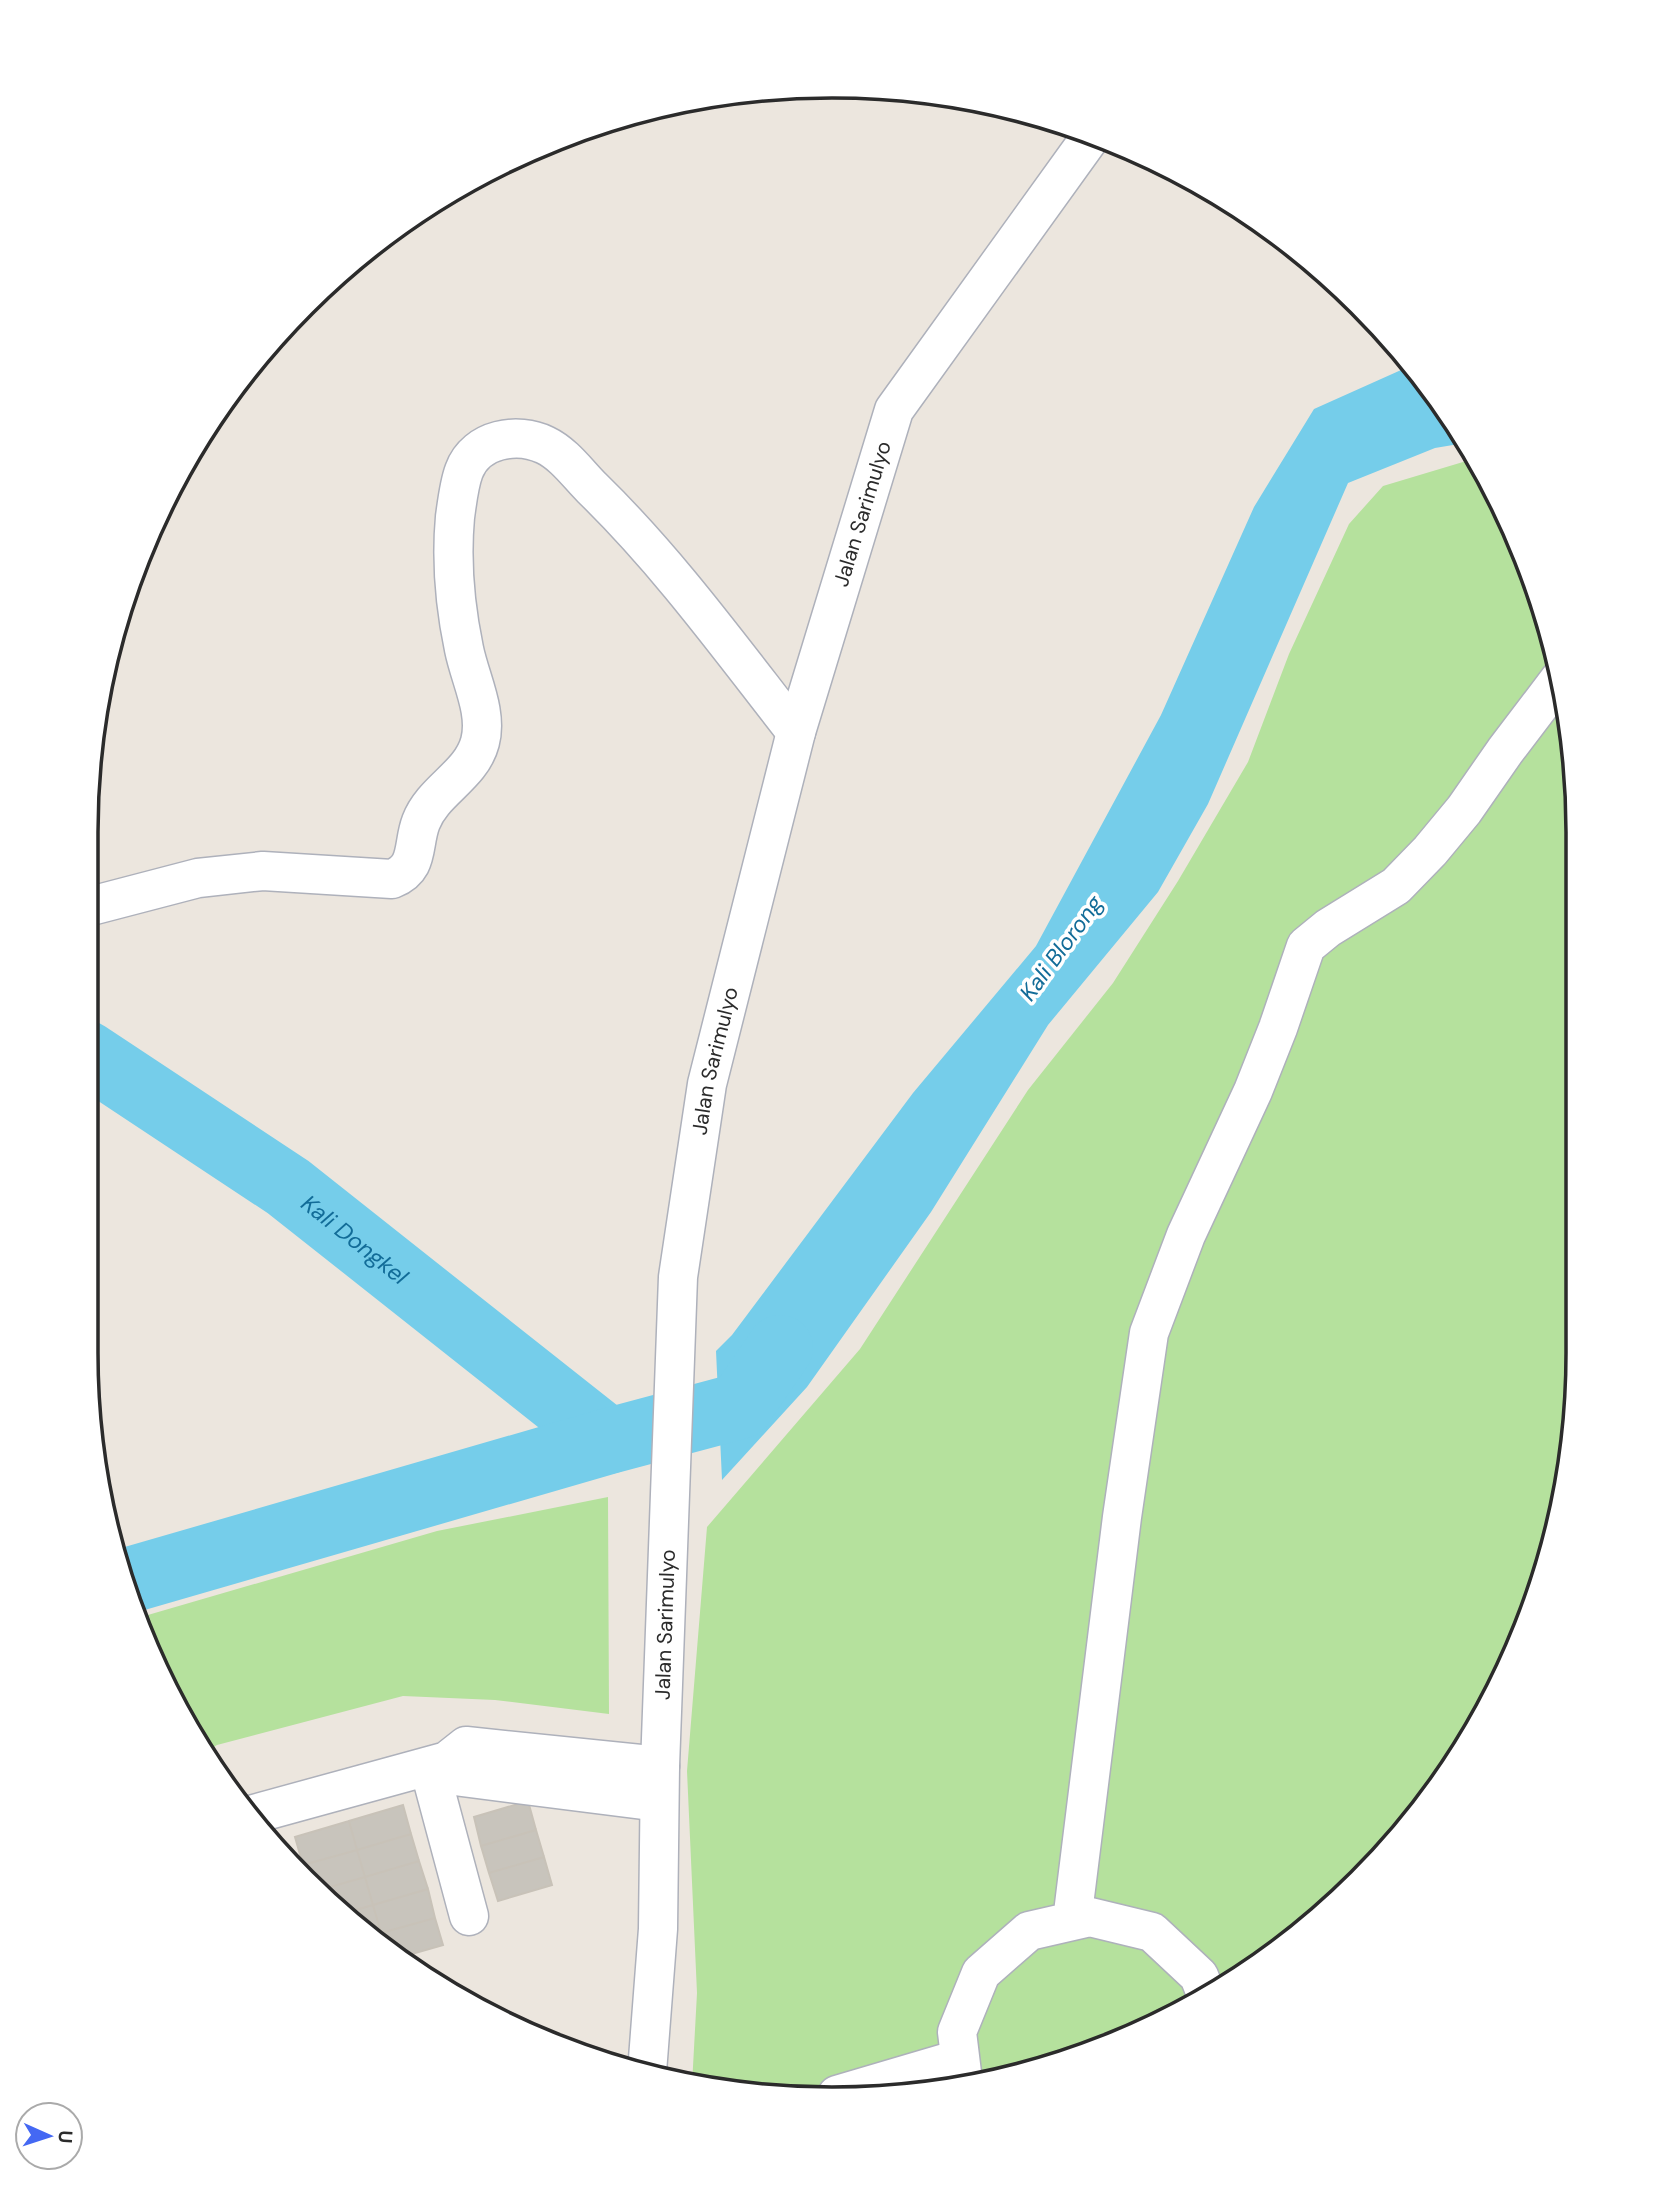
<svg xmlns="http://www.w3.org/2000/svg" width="1664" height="2185" font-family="'DM Sans',sans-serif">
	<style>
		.green { fill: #b5e19d }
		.water { fill: #75cdea }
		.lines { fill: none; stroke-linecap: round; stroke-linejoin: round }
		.river { stroke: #75cdea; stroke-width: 66 }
		.building { fill: #c8c4bc; stroke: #c8c2b8; stroke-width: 2 }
		.minor-casing { stroke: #aeb1bb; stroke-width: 41 }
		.tertiary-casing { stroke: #aeb1bb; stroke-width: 41 }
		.minor { stroke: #fff; stroke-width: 38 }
		.tertiary { stroke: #fff; stroke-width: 38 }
		.labels { text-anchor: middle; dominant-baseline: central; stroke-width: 7; stroke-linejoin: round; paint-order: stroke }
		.street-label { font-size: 21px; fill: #2b2b2b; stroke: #fff }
		.water-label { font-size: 23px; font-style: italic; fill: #126c98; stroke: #fff }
		.rim { fill: none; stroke: #2b2b2b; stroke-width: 3.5 }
	</style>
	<rect width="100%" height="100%" fill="#ece6de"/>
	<path class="green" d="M1473,459L1539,592L1572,735V1451L1539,1593L1478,1726L1393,1845L1247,1973L1072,2060L881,2098L692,2085L697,1993L687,1771L707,1527L860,1349L1028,1090L1113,983L1178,881L1248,762L1289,654L1349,524L1383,486Z
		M608,1497L609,1714L495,1700L403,1696L217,1745L205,1752L186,1726L141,1617L437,1531Z"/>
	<path class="water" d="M1410,366L1452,417L1465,443L1435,448L1348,483L1208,804L1158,892L1048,1025L931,1212L807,1387L722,1480L716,1351L732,1335L913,1093L1036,946L1161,715L1254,507L1314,409Z"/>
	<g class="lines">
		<g class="river">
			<path id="s1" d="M87,1054L288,1187L609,1441"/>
			<path d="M126,1581L609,1441L740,1406L780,1348"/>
		</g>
	</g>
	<path class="building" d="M528,1801L536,1830L481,1846L474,1817Z
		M403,1805L411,1834L357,1850L349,1821Z
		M349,1821L357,1850L303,1865L295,1837Z
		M536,1830L544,1857L489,1873L481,1846Z
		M411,1834L419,1861L365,1877L357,1850Z
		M357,1850L365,1877L316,1891L308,1884L303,1865Z
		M544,1857L552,1885L498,1901L489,1873Z
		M419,1861L428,1889L373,1905L365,1877Z
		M365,1877L373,1905L342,1914L316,1891Z
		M428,1889L435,1918L381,1933L373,1905Z
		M373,1905L381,1933L369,1937L342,1914Z
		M435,1918L443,1945L398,1958L386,1950L381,1933Z
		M381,1933L386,1950L369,1937Z"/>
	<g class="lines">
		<defs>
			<path id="minor" d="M87,907L198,878L263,871L392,879C420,868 412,845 421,822C433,790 471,776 480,742C488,712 470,679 464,649C455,606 451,561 455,517C457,503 459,484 464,471C476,438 518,432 545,445C564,454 578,474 592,488C668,562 731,649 796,732
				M447,1761L462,1777L659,1802
				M429,1767L469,1916
				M254,1814L447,1761L466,1746L660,1766
				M1072,1921L1122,1517L1149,1333L1186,1235L1253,1091L1278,1028L1306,946L1328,928L1396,886L1430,851L1464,810L1505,751L1559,680
				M963,2081L957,2032L981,1973L1029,1931L1090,1917L1152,1932L1199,1976L1206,1994
				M837,2095L959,2059"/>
			<g id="tertiary">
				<path id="s2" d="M647,2072L658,1929L660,1766L678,1277L707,1084L796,732L894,410L1092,135"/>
			</g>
		</defs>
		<use href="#minor" class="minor-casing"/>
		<use href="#tertiary" class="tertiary-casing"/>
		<use href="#minor" class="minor"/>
		<use href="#tertiary" class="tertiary"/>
	</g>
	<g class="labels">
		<g class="street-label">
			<text stroke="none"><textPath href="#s2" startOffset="1582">Jalan Sarimulyo</textPath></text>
			<text stroke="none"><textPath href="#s2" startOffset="1015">Jalan Sarimulyo</textPath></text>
			<text stroke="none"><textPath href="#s2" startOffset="448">Jalan Sarimulyo</textPath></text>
		</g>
		<g class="water-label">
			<text transform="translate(1061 948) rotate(-54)">Kali Blorong</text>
			<text stroke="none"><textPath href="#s1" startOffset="326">Kali Dongkel</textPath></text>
		</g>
	</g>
	<path d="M0 0H1664V2185H0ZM832 98H832A734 734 0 0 1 1566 832V1353A734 734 0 0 1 832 2087H832A734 734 0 0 1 98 1353V832A734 734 0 0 1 832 98Z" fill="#fff" fill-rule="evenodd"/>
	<path class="rim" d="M832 98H832A734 734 0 0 1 1566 832V1353A734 734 0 0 1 832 2087H832A734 734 0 0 1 98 1353V832A734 734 0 0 1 832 98Z"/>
	<g transform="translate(49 2136) rotate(93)"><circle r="33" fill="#ffffff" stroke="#aaaaaa" stroke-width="2"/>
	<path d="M0-5L12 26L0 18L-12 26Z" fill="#4468f3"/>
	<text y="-10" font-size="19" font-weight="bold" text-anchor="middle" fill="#2b2b2b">U</text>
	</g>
</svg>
